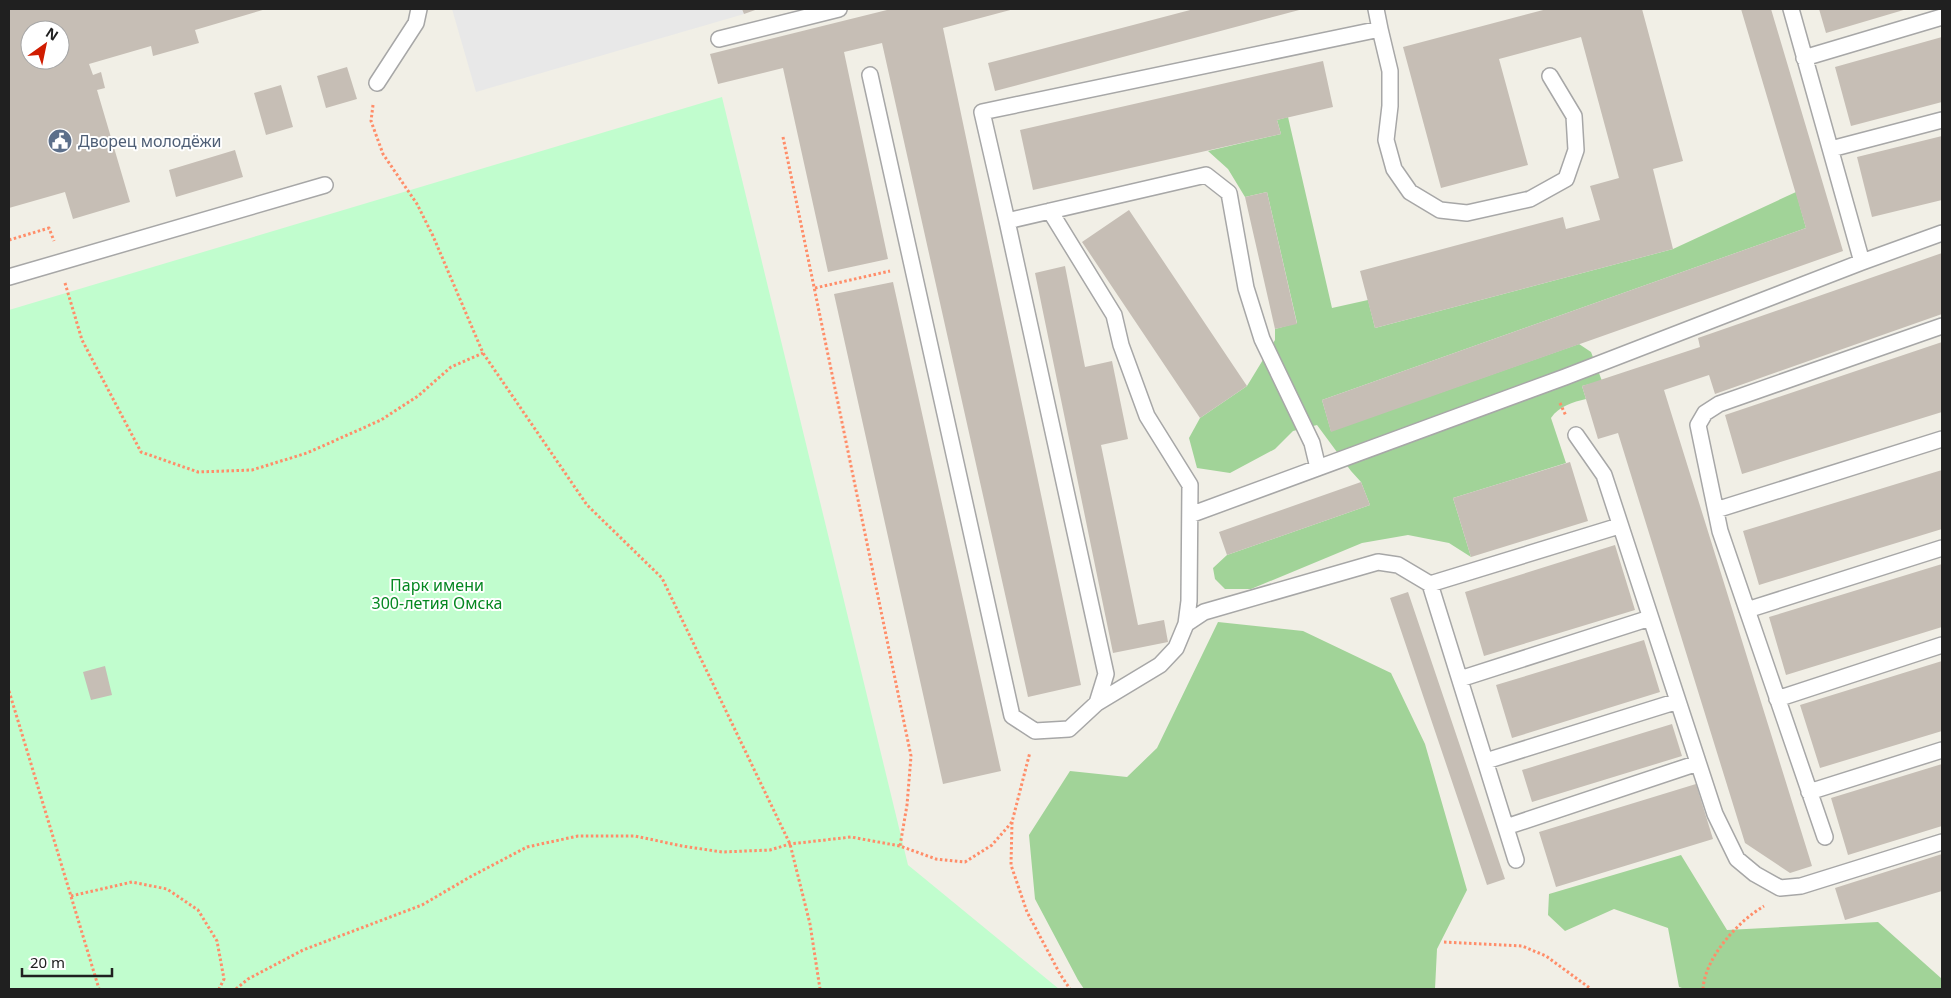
<svg xmlns="http://www.w3.org/2000/svg" width="1951" height="998" font-family="'Noto Sans',sans-serif">
	<style>
		.forest { fill: #a1d398 }
		.park { fill: #c1fdce }
		.parking { fill: #e8e8e8 }
		.building { fill: #c6beb5; fill-rule: evenodd }
		.lines { fill: none; stroke-linecap: round; stroke-linejoin: round }
		.lane-casing { stroke: #a7a7a7; stroke-width: 18 }
		.path { stroke: #ff8d69; stroke-width: 3; stroke-dasharray: 2.5 2.5; stroke-linecap: butt }
		.lane { stroke: #fff; stroke-width: 15 }
		.labels { text-anchor: middle; dominant-baseline: central; stroke-width: 4; stroke-linejoin: round; paint-order: stroke }
		.service-label { font-size: 16px; fill: #4e5e75; stroke: #fff; text-anchor: start }
		.park-label { font-size: 16px; fill: #058721; stroke: #fff }
	</style>
	<rect width="100%" height="100%" fill="#f1efe6"/>
	<path class="forest" d="M1288,117L1332,308L1368,300L1375,328L1673,249L1796,192L1806,228L1322,400L1331,431L1579,344L1591,352L1602,381L1582,386L1586,399C1573,402 1559,406 1551,418L1566,463L1453,498L1471,557L1449,543L1408,535L1362,543L1251,589H1225L1215,579L1213,568L1227,555L1370,505L1361,482L1351,471L1317,425L1293,431L1275,449L1230,473L1197,468L1189,438L1200,418L1247,386L1275,340V329L1297,323L1267,192L1245,197L1228,169L1208,151L1281,134L1277,120Z
		M1218,622L1303,631L1391,673L1425,744L1467,890L1437,949L1435,989H1084L1078,980L1035,899L1029,835L1070,771L1127,777L1157,748Z
		M1681,855L1727,930L1878,922L1942,979V989H1685L1679,987L1668,928L1614,909L1565,931L1548,915L1549,894Z"/>
	<path class="park" d="M722,97L908,865L1059,989H9V310Z"/>
	<path class="parking" d="M452,9H742L744,14L476,92Z"/>
	<path class="building" d="M9,9H266L195,30L199,43L153,56L151,46L89,64L93,75L101,72L105,88L97,90L130,202L73,219L65,192L9,208ZM30,30H60V60H30Z
		M742,9H758L744,14Z
		M891,9H1014L943,28L1081,685L1028,697L882,43L844,52L888,259L828,272L783,68L718,84L710,54Z
		M1194,9H1303L995,91L988,63Z
		M1547,9H1642L1683,161L1653,169L1673,249L1375,328L1360,271L1563,217L1566,229L1600,220L1590,186L1619,178L1581,37L1499,59L1528,165L1441,188L1403,47Z
		M1741,9H1771L1843,251L1331,432L1322,400L1806,228Z
		M1819,9H1907L1826,33Z
		M1942,37V102L1851,126L1835,67Z
		M1323,61L1333,107L1277,120L1281,134L1033,190L1020,130Z
		M347,67L357,99L326,108L317,76Z
		M281,85L293,127L266,135L254,93Z
		M1942,136V200L1872,217L1857,157Z
		M235,150L243,177L176,197L169,170Z
		M1267,192L1297,324L1275,329L1245,197Z
		M1129,210L1247,386L1200,418L1082,242Z
		M1942,253V314L1715,394L1709,375L1664,390L1812,866L1790,873L1745,843L1618,433L1598,439L1582,386L1700,347L1698,338Z
		M1065,266L1085,367L1112,361L1128,439L1101,445L1138,625L1164,620L1168,642L1113,653L1035,273Z
		M893,282L1001,771L943,784L834,294Z
		M1942,342V412L1742,474L1725,415Z
		M1570,462L1588,521L1471,557L1453,498Z
		M1942,470V529L1759,585L1743,531Z
		M1361,482L1370,505L1227,555L1219,532Z
		M1615,545L1635,610L1484,656L1465,592Z
		M1942,564V627L1786,675L1769,617Z
		M1408,592L1505,879L1487,885L1390,598Z
		M1644,640L1660,692L1512,738L1496,685Z
		M1942,661V731L1820,768L1800,705Z
		M105,666L112,695L91,700L83,672Z
		M1672,724L1682,756L1532,802L1522,770Z
		M1942,764V826L1848,855L1831,798Z
		M1696,784L1713,839L1556,887L1539,832Z
		M1942,854V891L1845,920L1835,888Z"/>
	<g class="lines">
		<defs>
			<path id="lane" d="M1791,9L1862,262
				M1380,29L1390,71V106L1386,140L1394,169L1410,192L1440,210L1467,213L1530,199L1566,179L1576,150L1574,116L1550,76
				M719,39L839,9
				M1804,58L1942,17
				M870,75L1012,716L1035,731L1069,729L1097,703L1106,674L1007,221
				M377,83L416,23L419,9
				M1831,149L1942,120
				M1050,211L1114,315L1121,345L1147,416L1190,485L1189,601L1186,624L1176,648L1160,665L1097,703
				M9,277L325,185
				M1576,435L1604,475L1715,814L1737,859L1755,874L1780,888L1801,886L1942,842
				M1318,468L1312,443L1262,339L1246,288L1229,193L1206,175L1007,221L982,112L1380,29L1376,9
				M1716,510L1942,439
				M1190,515L1565,377L1862,262L1942,233
				M1747,610L1942,548
				M1186,624L1204,612L1378,562L1398,565L1430,584
				M1460,679L1650,618
				M1777,699L1942,645
				M1486,761L1678,701
				M1809,792L1942,750
				M1506,827L1698,763
				M1825,837L1720,531L1698,425L1705,413L1719,404L1942,326
				M1516,860L1430,584L1619,526"/>
		</defs>
		<use href="#lane" class="lane-casing"/>
		<path class="path" d="M373,105L371,121L383,154L417,204L433,236L483,353L587,505L662,578L790,844L810,924L820,989
			M783,137L911,756L907,805L900,846
			M9,240L49,228L54,241
			M65,283L82,340L141,452L198,472L252,470L307,453L381,420L418,396L451,367L483,353
			M815,288L890,271
			M1560,403L1566,416
			M9,691L99,989
			M1012,822L1011,865L1027,912L1060,974L1070,989
			M71,896L132,882L167,889L198,910L217,941L224,979L219,989
			M1444,942L1522,946L1546,956L1591,989
			M236,989L248,979L303,950L422,905L470,877L527,847L578,836H635L682,846L722,852L770,850L790,844L851,837L900,846L936,859L965,862L992,845L1012,822L1030,752
			M1703,989C1705,958 1737,922 1764,906"/>
		<use href="#lane" class="lane"/>
	</g>
	<defs>
		<symbol id="civic-disc" viewBox="-11 -11 22 22"><circle r="9.5" fill="#5c6f8a" stroke="#fff"/><path d="M-.6-6.5H3V-4.5H.6V-3L4-1V1h2V6H-6V1h2V-1L-.6-3ZM-1.2 2.5V6h2.4V2.5Z" fill="#fff"/></symbol>
	</defs>
	<g fill-rule="evenodd">
		<use href="#civic-disc" x="46" y="127" width="28" height="28"/>
	</g>
	<g class="labels">
		<g class="service-label">
			<text x="78" y="141">Дворец молодёжи</text>
		</g>
		<g class="park-label">
			<text x="437" y="585">Парк имени<tspan x="437" dy="18">300-летия Омска</tspan></text>
		</g>
	</g>
	<rect width="1951" height="998" fill="none" stroke="#202020" stroke-width="20"/>
	<g transform="translate(45 45) rotate(33)"><circle r="24" fill="#ffffff" stroke="#a6a6a6"/>
	<path d="M0-4L9 19L0 12L-9 19Z" fill="#d01c00"/>
	<text y="-8" font-size="14" font-weight="bold" text-anchor="middle" fill="#202020">N</text>
	</g>
	<path d="M22 968v8h90v-8" fill="none" stroke="#202020" stroke-width="2.5"/>
	<text x="30" y="968" font-size="15" fill="#202020" stroke="#ffffff" stroke-width="4" paint-order="stroke">20 m</text>
</svg>
